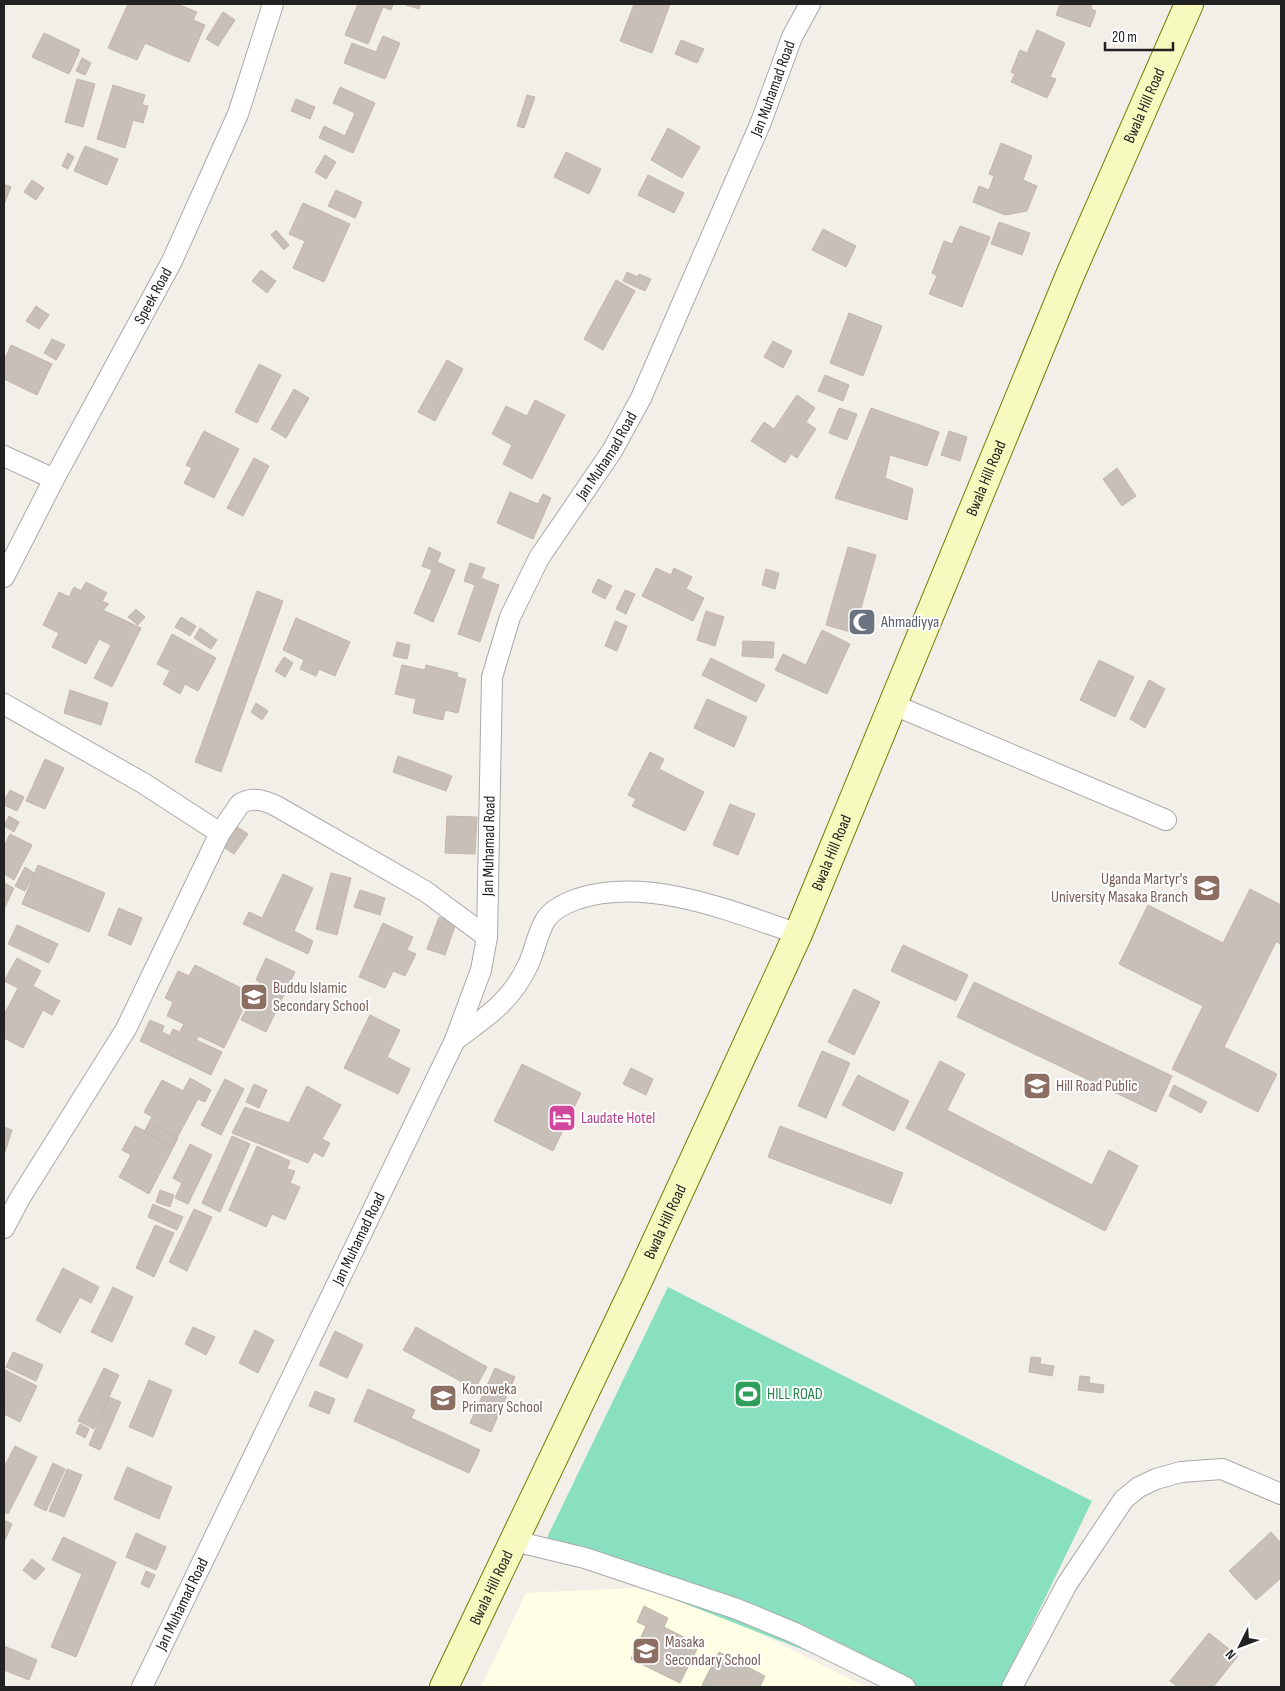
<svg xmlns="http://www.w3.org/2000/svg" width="1285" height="1691" font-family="'Sofia Sans Condensed',sans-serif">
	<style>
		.education { fill: #ffffe5 }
		.pitch { fill: #88e0be }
		.building { fill: #c7bfb8; stroke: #c4b6ab }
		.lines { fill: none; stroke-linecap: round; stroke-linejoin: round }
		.street-casing { stroke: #a9a9a9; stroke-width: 22 }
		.secondary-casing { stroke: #707d05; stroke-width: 30 }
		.street { stroke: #fff; stroke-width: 20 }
		.secondary { stroke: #f7fabf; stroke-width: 28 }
		.labels { text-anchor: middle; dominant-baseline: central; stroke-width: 4; stroke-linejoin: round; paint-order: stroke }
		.street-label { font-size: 16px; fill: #222; stroke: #fff }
		.worship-label { font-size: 16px; fill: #5b616d; stroke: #fff; text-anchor: start }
		.education-label { font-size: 16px; fill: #785e54; stroke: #fff; text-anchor: start }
		.hotel-label { font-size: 16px; fill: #b23c85; stroke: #fff; text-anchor: start }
		.leisure-label { font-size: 16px; fill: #27864d; stroke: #fff; text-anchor: start }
	</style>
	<rect width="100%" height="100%" fill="#f2efe9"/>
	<path class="education" d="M637,1588L721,1614L866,1687H481L526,1593Z"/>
	<path class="pitch" d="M668,1287L1092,1501L1002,1687H899L542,1548Z"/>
	<path class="building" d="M128,4H177L197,12L193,20L205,25L189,62L145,43L137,60L108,48Z
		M358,4H393L391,10L383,7L368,44L345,35Z
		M403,4H421L419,9Z
		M634,4H670L652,53L620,41Z
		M1060,4H1092L1091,9L1096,11L1090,27L1056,15Z
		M223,12L235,20L218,46L206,39Z
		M1037,30L1065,43L1050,77L1056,79L1047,98L1011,82L1015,74L1011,72L1020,50L1027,53Z
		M44,33L80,50L69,74L32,57Z
		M383,36L400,43L385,79L344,63L352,43L376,52Z
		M681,40L704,49L697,63L675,54Z
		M82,58L91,63L85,75L76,71Z
		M77,79L95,84L83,127L65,122Z
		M113,85L145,95L142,105L148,106L143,123L133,120L125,148L97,139Z
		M340,87L375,103L353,153L319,138L324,126L345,136L355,113L333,103Z
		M527,95L535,97L524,128L517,126Z
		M296,99L315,107L310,119L291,111Z
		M668,128L700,147L682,178L651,160Z
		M1001,143L1032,156L1023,180L1037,186L1027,211L1005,215L973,202L979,186L989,190L994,176L989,174Z
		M85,146L118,159L107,185L74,171Z
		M566,152L601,169L589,194L554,177Z
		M68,153L74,157L68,169L62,166Z
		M325,155L336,162L326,179L315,172Z
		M648,175L684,193L674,213L638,195Z
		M32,180L44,188L36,200L24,192Z
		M4,184L11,187L4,204Z
		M336,190L362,202L355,218L328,206Z
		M303,203L350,224L324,282L293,268L305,241L289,234Z
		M999,222L1030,233L1022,255L991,244Z
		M960,226L990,237L962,307L929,294L937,276L932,273L944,241L952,244Z
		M823,229L856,246L846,267L812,250Z
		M276,230L289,245L284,250L271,235Z
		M261,270L276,281L267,293L252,281Z
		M627,272L638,277L639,274L651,279L645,291L623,281Z
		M616,280L635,291L603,350L584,339Z
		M36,306L49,315L39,329L26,321Z
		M849,313L882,326L863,376L830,363Z
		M52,339L65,345L56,360L44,353Z
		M773,341L792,351L783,368L764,357Z
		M11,345L52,364L37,395L4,379V361Z
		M447,360L463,369L435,421L418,412Z
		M259,364L281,375L257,423L235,412Z
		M825,375L849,385L843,401L818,391Z
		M294,389L309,398L286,438L271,429Z
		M797,395L815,408L806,422L816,429L797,458L791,454L785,463L751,441L764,422L774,429Z
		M535,400L565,415L532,479L503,464L512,445L492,434L506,406L527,416Z
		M839,408L857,414L847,440L829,433Z
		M871,408L939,432L927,466L890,455L885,478L913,489L907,520L835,498Z
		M204,431L239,449L214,498L184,483L192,468L186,465Z
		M949,431L967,437L960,461L941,455Z
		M254,458L269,466L243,516L227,508Z
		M1117,468L1136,496L1122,506L1103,479Z
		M510,492L538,504L543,494L551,498L533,539L497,523Z
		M429,547L441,553L437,562L455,570L433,622L414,613L432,570L422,566Z
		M848,547L876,555L854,633L826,625Z
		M470,563L485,568L481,578L499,585L480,642L458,634L475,585L464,581Z
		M656,568L671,575L674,568L692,577L686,589L704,598L693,621L642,596Z
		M766,569L779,573L775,589L762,585Z
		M598,579L612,586L605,599L592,592Z
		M86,582L107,593L102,601L109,604L103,610L141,628L112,687L94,678L111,645L99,639L86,664L52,647L59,633L43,625L59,592L69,597L74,587L81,591Z
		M625,590L635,594L626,614L616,609Z
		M257,591L283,601L221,772L195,762Z
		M136,609L145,617L138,625L128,617Z
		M706,611L724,617L715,646L697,640Z
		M181,617L196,626L190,636L175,627Z
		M296,618L350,642L335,676L319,669L316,676L300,669L304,660L283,650Z
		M615,621L627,626L617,651L605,646Z
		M200,628L217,640L211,649L194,638Z
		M822,630L850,644L827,694L775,670L783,654L806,665Z
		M172,634L216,658L198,691L185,684L180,694L163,684L170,671L157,664Z
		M743,641L774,642L773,658L742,656Z
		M397,642L410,645L407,659L393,656Z
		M284,657L293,663L285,677L275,671Z
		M711,658L765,685L756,702L702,675Z
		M1099,660L1134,677L1115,717L1080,700Z
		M402,665L425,670L426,665L458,673L457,677L466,679L458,713L445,710L443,720L413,713L416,699L395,694Z
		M1149,680L1165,689L1145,728L1130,719Z
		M70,690L108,703L101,725L64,713Z
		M707,699L747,717L734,747L694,728Z
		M256,703L268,711L262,720L251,712Z
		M650,752L664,759L659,769L704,792L685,831L632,806L636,799L628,795Z
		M398,756L452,776L446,791L393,772Z
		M45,759L64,768L45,809L26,801Z
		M10,790L24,797L17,811L4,805V801Z
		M730,804L755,814L738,855L713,845Z
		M9,816L19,822L14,832L4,826Z
		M447,816L477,817L475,854L445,853Z
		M233,824L248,834L234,854L219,844Z
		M10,834L32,845L14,880L4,874V846Z
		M38,865L105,893L89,932L22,904Z
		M25,867L34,873L25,891L15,886Z
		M331,873L351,878L337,935L316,929Z
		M283,874L313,888L294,931L313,941L308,954L243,924L249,912L262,918Z
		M4,883L14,888L4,909Z
		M1250,889L1281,905V944L1276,942L1224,1047L1277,1074L1258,1112L1172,1069L1203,1006L1119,964L1148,905L1223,943Z
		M360,890L385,898L380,915L354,907Z
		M119,908L142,918L131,945L108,935Z
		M439,917L456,923L445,955L427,949Z
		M383,923L413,937L407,950L416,954L405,976L393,971L385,988L359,977Z
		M17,925L58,944L49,963L8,944Z
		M903,945L968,975L956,1001L891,971Z
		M17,958L41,971L33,986L60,1001L52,1015L43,1010L23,1048L4,1038V1015L18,988L4,981Z
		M266,958L295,972L266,1032L241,1020L260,982L256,980Z
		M195,965L251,993L224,1048L199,1036L197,1039L180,1031L184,1024L167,1016L173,1002L165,998L178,971L189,976Z
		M974,982L1172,1076L1156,1112L957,1017Z
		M854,989L880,1002L854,1055L828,1042Z
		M370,1015L400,1030L387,1057L410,1069L398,1094L344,1068Z
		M150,1020L164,1026L162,1032L170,1036L173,1029L222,1052L211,1075L140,1041Z
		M822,1051L850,1063L826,1118L798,1106Z
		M940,1061L965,1074L947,1110L1092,1185L1109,1150L1138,1166L1105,1231L906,1128Z
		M522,1064L581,1093L553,1151L494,1121Z
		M631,1068L653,1079L646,1095L623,1084Z
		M858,1075L909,1101L894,1131L842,1105Z
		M190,1078L211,1090L205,1102L198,1099L172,1147L144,1132L152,1117L144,1112L162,1080L183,1091Z
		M225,1079L244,1089L221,1135L201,1125Z
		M254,1084L267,1090L259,1108L246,1102Z
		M1174,1085L1207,1102L1201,1113L1169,1096Z
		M307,1086L341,1105L322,1139L330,1143L323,1157L314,1152L308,1163L232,1133L245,1107L289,1123Z
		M149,1123L178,1138L149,1194L119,1177L131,1155L122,1150L135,1126L145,1131Z
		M780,1126L903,1173L891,1204L768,1157Z
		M4,1127L12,1130L4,1155Z
		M232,1136L250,1144L220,1212L202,1203Z
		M190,1144L212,1155L188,1204L175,1198L182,1183L173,1178Z
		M257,1146L290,1161L287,1169L295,1171L290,1183L300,1187L285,1220L272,1214L266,1227L229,1210Z
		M160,1190L174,1195L170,1207L156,1202Z
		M153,1204L183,1217L177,1230L148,1217Z
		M194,1209L212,1217L187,1271L169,1262Z
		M155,1225L174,1233L154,1277L136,1268Z
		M63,1268L99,1287L91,1303L80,1297L60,1333L36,1320Z
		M113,1287L133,1297L112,1342L91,1332Z
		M193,1327L215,1337L206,1355L185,1344Z
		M416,1327L487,1367L475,1389L403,1350Z
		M255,1330L274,1340L258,1373L239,1363Z
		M335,1331L363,1345L347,1378L319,1365Z
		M13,1352L43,1365L36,1381L6,1367Z
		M1031,1357L1041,1358L1040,1364L1054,1366L1052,1376L1029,1372Z
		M104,1368L119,1375L94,1429L78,1421Z
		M495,1368L515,1377L491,1432L470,1423Z
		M5,1370L37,1386L20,1422L4,1414Z
		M1080,1376L1090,1377L1089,1383L1104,1385L1103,1393L1078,1390Z
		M149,1380L172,1390L153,1437L129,1427Z
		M368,1389L415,1410L411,1418L480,1450L469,1473L354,1421Z
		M315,1391L335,1399L329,1414L309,1406Z
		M109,1397L121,1402L100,1450L89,1445Z
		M80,1424L89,1429L85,1438L76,1433Z
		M15,1446L37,1457L8,1514L4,1512V1467Z
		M53,1463L65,1469L46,1511L34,1505Z
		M127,1467L172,1487L159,1519L114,1499Z
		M67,1469L82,1475L64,1517L49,1511Z
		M4,1520L12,1524L4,1542Z
		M1271,1532L1281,1543V1578L1256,1600L1229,1571Z
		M136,1533L166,1547L156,1570L126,1557Z
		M63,1537L116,1562L76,1657L51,1647L82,1574L52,1560Z
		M32,1559L45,1569L35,1580L23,1570Z
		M146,1571L155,1575L149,1588L141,1584Z
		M644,1606L668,1618L664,1627L699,1645L680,1683L631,1659L646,1626L637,1622Z
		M1209,1633L1238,1656L1213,1687H1178L1170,1681Z
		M4,1646L37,1660L29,1680L4,1670Z
		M719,1652L765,1676L760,1687H706L702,1685Z"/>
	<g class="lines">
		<defs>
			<g id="street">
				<path d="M4,456L54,479"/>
				<path id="s1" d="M4,577L54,479L172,261L238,114L273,4"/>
				<path d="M4,704L143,783L220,833"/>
				<path d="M894,705L1166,820"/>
				<path d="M455,1040C486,1017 511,1002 528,965C535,951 537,933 546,919C553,909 566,903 577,899C647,876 731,911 798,934"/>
				<path d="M4,1228L20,1198L126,1029L220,833L240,804C252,796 267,801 278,807L425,891L487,937"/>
				<path d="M514,1541L585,1558L737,1609L795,1633L905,1687"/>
				<path id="s2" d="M142,1687L455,1040L481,970L487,937L492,677L510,617L539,558L612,451L641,398L761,122L792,37L810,4"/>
				<path d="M1012,1687L1067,1584L1124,1499L1139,1487L1156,1479L1181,1472L1222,1469L1281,1494"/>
			</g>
			<g id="secondary">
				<path id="s3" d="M444,1687L637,1283L798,934L1070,275L1189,4"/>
			</g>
		</defs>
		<use href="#street" class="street-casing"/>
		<use href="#secondary" class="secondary-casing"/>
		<use href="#street" class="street"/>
		<use href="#secondary" class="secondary"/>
	</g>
	<defs>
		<symbol id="mosque-square" viewBox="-11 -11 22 22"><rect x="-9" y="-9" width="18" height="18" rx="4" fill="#6b7280" stroke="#fff"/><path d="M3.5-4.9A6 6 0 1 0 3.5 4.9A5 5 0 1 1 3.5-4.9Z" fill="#fff"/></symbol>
		<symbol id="school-square" viewBox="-11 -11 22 22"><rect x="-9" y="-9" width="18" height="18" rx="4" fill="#8d6e63" stroke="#fff"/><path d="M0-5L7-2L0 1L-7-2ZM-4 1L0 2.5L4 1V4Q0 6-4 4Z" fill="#fff"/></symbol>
		<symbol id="hotel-square" viewBox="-11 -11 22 22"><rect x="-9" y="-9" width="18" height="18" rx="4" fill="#d1479c" stroke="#fff"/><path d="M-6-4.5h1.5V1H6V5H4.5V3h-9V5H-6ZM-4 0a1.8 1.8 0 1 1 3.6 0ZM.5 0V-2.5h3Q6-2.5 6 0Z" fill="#fff"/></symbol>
		<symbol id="stadium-square" viewBox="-11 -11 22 22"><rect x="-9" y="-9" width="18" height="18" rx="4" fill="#2e9e5b" stroke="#fff"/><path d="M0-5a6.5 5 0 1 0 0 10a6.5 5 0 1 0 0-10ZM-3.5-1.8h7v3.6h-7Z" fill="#fff"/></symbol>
	</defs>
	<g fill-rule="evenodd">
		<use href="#mosque-square" x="846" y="606" width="32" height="32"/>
		<use href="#school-square" x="1191" y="872" width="32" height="32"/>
		<use href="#school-square" x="238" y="981" width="32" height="32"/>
		<use href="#school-square" x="1021" y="1070" width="32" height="32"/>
		<use href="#hotel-square" x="546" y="1102" width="32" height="32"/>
		<use href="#stadium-square" x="732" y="1378" width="32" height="32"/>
		<use href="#school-square" x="427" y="1382" width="32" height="32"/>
		<use href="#school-square" x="630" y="1635" width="32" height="32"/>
	</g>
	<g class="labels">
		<g class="street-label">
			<text stroke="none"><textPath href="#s2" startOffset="1742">Jan Muhamad Road</textPath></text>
			<text stroke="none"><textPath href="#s3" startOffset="1730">Bwala Hill Road</textPath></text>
			<text stroke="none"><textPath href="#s1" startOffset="318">Speek Road</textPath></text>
			<text stroke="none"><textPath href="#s2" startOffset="1338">Jan Muhamad Road</textPath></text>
			<text stroke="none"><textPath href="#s3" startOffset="1325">Bwala Hill Road</textPath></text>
			<text stroke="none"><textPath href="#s2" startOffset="918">Jan Muhamad Road</textPath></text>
			<text stroke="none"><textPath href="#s3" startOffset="920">Bwala Hill Road</textPath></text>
			<text stroke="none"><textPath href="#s3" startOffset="515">Bwala Hill Road</textPath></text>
			<text stroke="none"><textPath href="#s2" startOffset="498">Jan Muhamad Road</textPath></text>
			<text stroke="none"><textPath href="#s3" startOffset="110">Bwala Hill Road</textPath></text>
			<text stroke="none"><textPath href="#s2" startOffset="92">Jan Muhamad Road</textPath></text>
		</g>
		<g class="worship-label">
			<text x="881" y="622">Ahmadiyya</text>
		</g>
		<g class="education-label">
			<text x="1188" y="879" text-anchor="end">Uganda Martyr's<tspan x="1188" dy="18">University Masaka Branch</tspan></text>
			<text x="273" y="988">Buddu Islamic<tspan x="273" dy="18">Secondary School</tspan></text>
			<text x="1056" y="1086">Hill Road Public</text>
			<text x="462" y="1389">Konoweka<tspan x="462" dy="18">Primary School</tspan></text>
			<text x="665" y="1642">Masaka<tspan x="665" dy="18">Secondary School</tspan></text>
		</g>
		<g class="hotel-label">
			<text x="581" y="1118">Laudate Hotel</text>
		</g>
		<g class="leisure-label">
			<text x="767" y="1394">HILL ROAD</text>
		</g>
	</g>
	<rect width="1285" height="1691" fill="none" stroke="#222222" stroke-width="10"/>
	<g transform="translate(1240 1646) rotate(228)" stroke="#ffffff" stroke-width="4" paint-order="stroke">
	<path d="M0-4L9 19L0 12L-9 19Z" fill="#222222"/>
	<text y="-8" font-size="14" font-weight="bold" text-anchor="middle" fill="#222222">N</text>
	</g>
	<path d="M1105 42v8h68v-8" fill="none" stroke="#222222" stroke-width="2.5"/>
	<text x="1112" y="42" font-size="15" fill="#222222" stroke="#ffffff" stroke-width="4" paint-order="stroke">20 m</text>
</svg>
